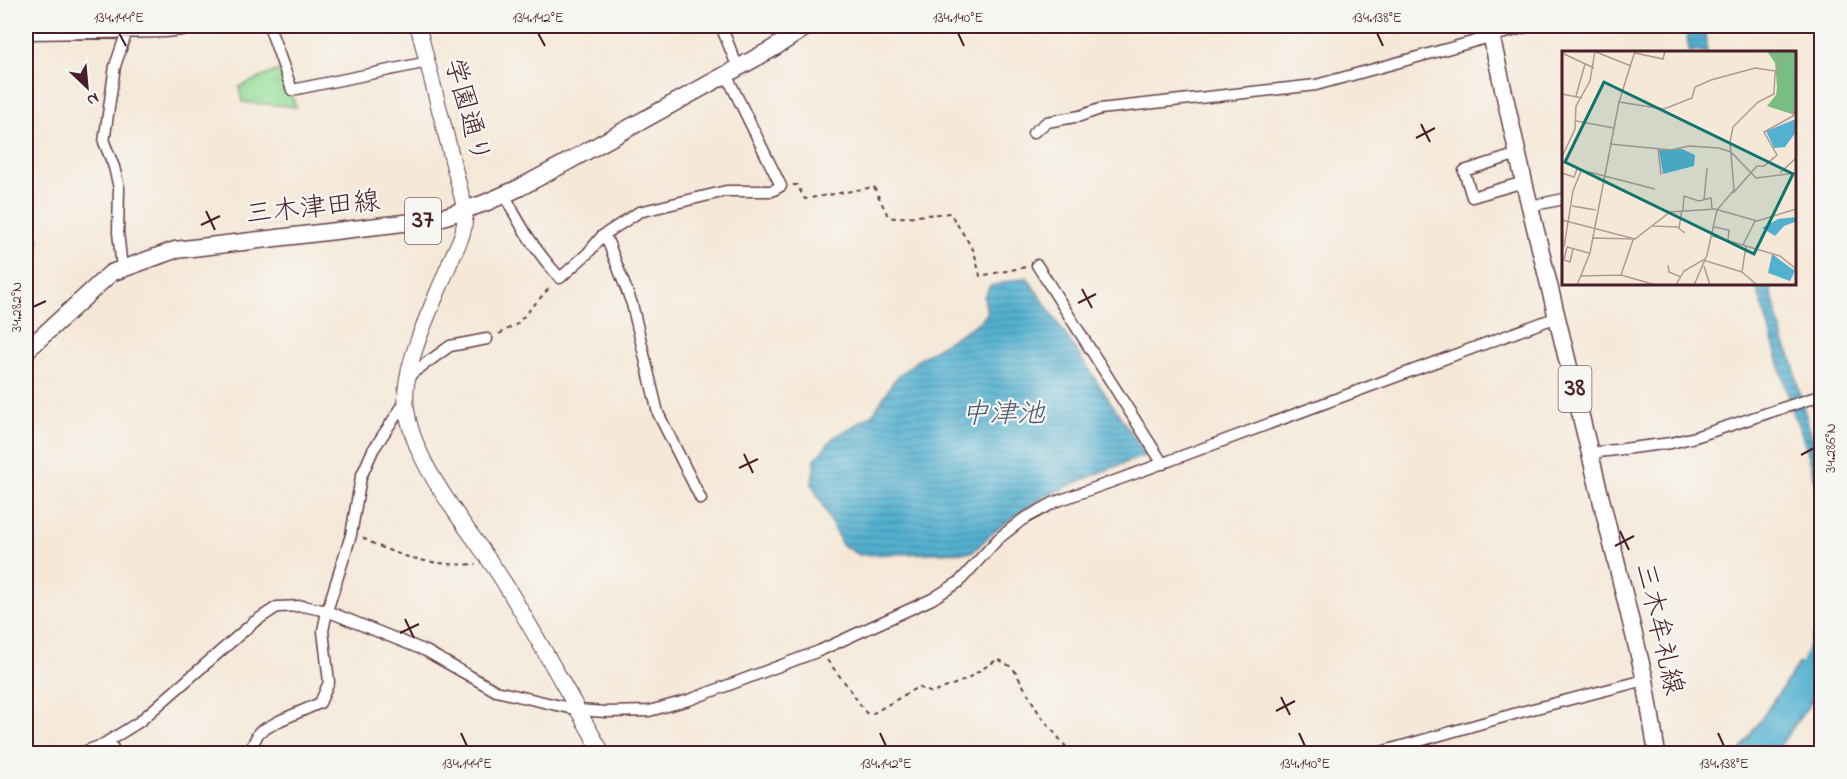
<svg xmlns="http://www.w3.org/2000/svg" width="1847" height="779" font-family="'Indie Flower','Klee One',sans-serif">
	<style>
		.park { fill: url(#park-tufts); stroke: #707f62; stroke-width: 1.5 }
		.water { fill: url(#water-rules); stroke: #4e687e; stroke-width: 1.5 }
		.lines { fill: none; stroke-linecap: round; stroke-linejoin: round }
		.river { stroke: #52b0d0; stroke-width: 24 }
		.street-casing { stroke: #643d45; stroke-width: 13 }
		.secondary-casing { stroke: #643d45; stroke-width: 17 }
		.primary-casing { stroke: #643d45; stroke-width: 19 }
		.path { stroke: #643d45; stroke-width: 2; stroke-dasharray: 4.5 4.5; stroke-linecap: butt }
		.street { stroke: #fff; stroke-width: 10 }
		.secondary { stroke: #fff; stroke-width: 15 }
		.primary { stroke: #fff; stroke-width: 16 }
		.ticks { fill: none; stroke: #4a1f2b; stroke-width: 2 }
		.labels { text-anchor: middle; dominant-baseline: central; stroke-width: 4.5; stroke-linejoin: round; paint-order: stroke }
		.shield { fill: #f6f6f2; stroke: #7e6067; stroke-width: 1.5 }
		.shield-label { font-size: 26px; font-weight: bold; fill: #4a1f2b }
		.street-label { font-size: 27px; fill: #4a1f2b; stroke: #f6f6f2 }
		.water-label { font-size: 28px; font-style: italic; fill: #4d596d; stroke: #f6f6f2 }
		.inset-road { fill: none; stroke: #b19892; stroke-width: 1.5 }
		.view { fill: #0f766e; fill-opacity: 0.15; stroke: #0f766e; stroke-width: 3 }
		.inset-edge { fill: none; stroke: #4a1f2b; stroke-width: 3 }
		.neatline { fill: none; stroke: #4a1f2b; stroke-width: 2 }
		.ticks-label { font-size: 15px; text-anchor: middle; fill: #4a1f2b }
	</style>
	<defs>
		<pattern id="park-tufts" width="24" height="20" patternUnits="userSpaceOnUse" patternTransform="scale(1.5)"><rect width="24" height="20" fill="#96df9a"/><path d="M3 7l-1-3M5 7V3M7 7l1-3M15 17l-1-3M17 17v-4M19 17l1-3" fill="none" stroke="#83bf85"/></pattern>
		<pattern id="water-rules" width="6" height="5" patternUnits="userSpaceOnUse" patternTransform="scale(1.5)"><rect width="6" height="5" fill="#52b0d0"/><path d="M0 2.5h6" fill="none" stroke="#468fa9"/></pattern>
	</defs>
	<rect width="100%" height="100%" fill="#f6f6f2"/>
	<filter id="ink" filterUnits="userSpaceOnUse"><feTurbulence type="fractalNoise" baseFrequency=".0167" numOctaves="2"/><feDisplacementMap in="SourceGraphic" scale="12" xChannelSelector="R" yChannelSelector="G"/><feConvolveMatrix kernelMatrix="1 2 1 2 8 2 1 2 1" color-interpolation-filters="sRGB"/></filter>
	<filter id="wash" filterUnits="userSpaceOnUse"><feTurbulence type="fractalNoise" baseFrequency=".008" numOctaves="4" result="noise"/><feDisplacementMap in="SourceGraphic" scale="24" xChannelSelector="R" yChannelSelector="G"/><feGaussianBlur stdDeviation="1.35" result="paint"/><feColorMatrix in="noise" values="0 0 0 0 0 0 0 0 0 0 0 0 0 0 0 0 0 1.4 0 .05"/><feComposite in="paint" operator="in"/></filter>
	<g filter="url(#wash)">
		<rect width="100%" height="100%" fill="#f5e8d7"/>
		<path class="park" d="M281,69L296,107L242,102L239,87Z"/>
		<path class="water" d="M1686,26H1704L1707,52H1689Z
			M39,237L37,252L26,273V248L31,249Z
			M1027,277L1146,455C1080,480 1022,499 973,552L859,555L842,545L812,484L815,459L833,438L873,414L895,379L916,361L976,324L987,314L984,297L990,286Z
			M1756,284H1769L1784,342L1793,361L1799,392L1821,468V504L1807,449L1793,412Z
			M1799,663L1810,676L1821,681V688L1775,753H1738Z"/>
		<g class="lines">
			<path class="river" d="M1753,754L1810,676L1822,641"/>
		</g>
	</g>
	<g filter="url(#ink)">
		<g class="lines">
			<defs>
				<path id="street" d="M269,26L292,90L428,62
					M721,26L738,68
					M26,34L165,32L211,26
					M1033,133L1047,122L1080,116L1100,109L1316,85L1530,26
					M1518,154L1464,171L1472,197L1524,182
					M505,195C519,225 537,253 560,278L588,253L602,236L639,212L726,191H772L781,186L726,74
					M1530,206L1564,199
					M605,234L632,304L658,413L701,499
					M1037,265L1163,464
					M122,268L118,232L119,188L114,167L104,142L115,66L126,34
					M407,377L450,346L487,339
					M1591,453L1671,443L1695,437L1822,395
					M108,741L117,754
					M78,754L102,745L139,722L254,622L277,607L303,606L327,611L426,651L496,691L578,710L606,712L649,711L689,700L819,651L932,599L959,582L998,539L1022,520L1055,502L1131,475L1557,317
					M248,754L259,732L281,720L320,703L329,682L323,631L327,611L351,535L361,477L373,450L405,402
					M1374,754L1521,712L1645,680"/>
				<path id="secondary" d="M418,26L465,209C466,235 458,242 449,265C435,300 409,352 406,389C400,454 472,530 505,584C539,640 570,697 603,754"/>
				<path id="primary" d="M1489,26L1524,182L1645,680L1657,754
					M26,351L111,273L175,250L437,219L485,203L519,188L560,166L772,49L808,26"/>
			</defs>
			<use href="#street" class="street-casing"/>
			<use href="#secondary" class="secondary-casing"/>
			<use href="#primary" class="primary-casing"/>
			<path class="path" d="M793,185H797L805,199L874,187L888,216L893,218L950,213L974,251L980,276L1026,267
				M499,334L517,324L551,286
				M363,538C396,557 438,567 476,564
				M827,660L846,684L866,713L872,714L918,687L932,693L965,680L998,659L1013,668L1040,715L1072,754"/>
			<use href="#street" class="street"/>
			<use href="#secondary" class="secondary"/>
			<use href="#primary" class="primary"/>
		</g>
	</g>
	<path class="ticks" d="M119,33L126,46M538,33L545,46M958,33L964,46M1377,33L1383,46M1421,124L1430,142M1416,138L1435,128M206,211L215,230M201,225L220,216M1082,289L1092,308M1078,303L1096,294M33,307L46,301M744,454L753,473M1801,455L1814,448M739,468L758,459M1620,531L1629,550M1615,546L1634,536M405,619L414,638M400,633L419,624M1281,697L1290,715M1276,711L1295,701M461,733L467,746M880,733L886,746M1299,733L1305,746M1718,733L1724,746"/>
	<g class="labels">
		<g class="shield">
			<rect x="405" y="198" width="36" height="46" rx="4.5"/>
			<rect x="1558.5" y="366" width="33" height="46" rx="4.5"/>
		</g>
		<g class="shield-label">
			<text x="423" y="221">37</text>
			<text x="1575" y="389">38</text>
		</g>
		<g class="street-label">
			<text transform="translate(466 111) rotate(75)">学園通り</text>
			<text transform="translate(313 209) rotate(-6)">三木津田線</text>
			<text transform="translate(1658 629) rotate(77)">三木牟礼線</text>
		</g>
		<g class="water-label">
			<text x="1003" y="415">中津池</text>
		</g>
	</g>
	<g transform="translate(1562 51)">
		<rect width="234" height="234" fill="#f5e8d7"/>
		<path d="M205,0H234L233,64L205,55L214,44L215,36L213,12Z" fill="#78be82"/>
		<path d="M234,68V81L223,96L212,97L204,80ZM120,98L133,104L132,115L101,123L97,99ZM233,166V171L222,175L213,185L200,177L216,168ZM210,203L233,220L228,230L206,222Z" fill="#52b0d0"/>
		<path class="inset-road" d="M34,1L69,15M0,2L32,17M73,2L101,8L103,0M0,43L20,47M14,45L23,13M57,51L102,58L130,47L133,36L149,29L193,17L213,20M14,70L52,77M48,93L109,99L127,95L157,97L169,101L194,127L234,122M96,97L99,124M0,106L13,78L14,55L28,30L33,0M0,122L12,126L15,118L93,138M218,122L234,107M171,142L195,115H202L215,104L202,81L231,65L234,54M142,149L145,117M10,155L34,159M121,159L122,145L137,150L149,147L150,158M0,169L73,188M91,175L115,176L123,182M152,176L167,179L166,189M117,177L120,159M150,185L218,205L234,218M30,187L73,188L108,161L153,158L195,170L234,158M181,194L193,170M2,196L11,140L19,120M5,196L2,209L8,211L11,198M5,196L27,202M106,214L107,221L119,226M142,215L148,234M180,221L184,195M59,224L71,189M18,225L59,224L94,234M15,234L28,202L57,51L73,0M114,234L122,220L141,209L180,221L195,234M132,234L145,204L155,159L172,139L168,91L171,76L196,51L212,43L213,23L221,0"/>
		<path class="view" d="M42,31L231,123L192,203L3,111Z"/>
		<rect width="234" height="234" class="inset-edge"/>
	</g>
	<rect width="1847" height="779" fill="none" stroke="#f6f6f2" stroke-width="66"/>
	<g transform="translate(87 87) rotate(154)" stroke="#f6f6f2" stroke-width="4.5" paint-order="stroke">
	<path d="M0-4.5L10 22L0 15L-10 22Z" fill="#4a1f2b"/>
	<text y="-9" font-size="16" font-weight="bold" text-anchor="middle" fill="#4a1f2b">N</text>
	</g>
	<rect x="33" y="33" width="1781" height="713" class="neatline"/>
	<g class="ticks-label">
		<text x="119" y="22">134.144°E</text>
		<text x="538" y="22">134.142°E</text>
		<text x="958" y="22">134.140°E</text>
		<text x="1377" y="22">134.138°E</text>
		<text transform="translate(16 307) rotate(-90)" y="5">34.282°N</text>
		<text transform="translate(1830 448) rotate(-90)" y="5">34.286°N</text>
		<text x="467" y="768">134.144°E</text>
		<text x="886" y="768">134.142°E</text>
		<text x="1305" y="768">134.140°E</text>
		<text x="1724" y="768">134.138°E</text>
	</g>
</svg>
